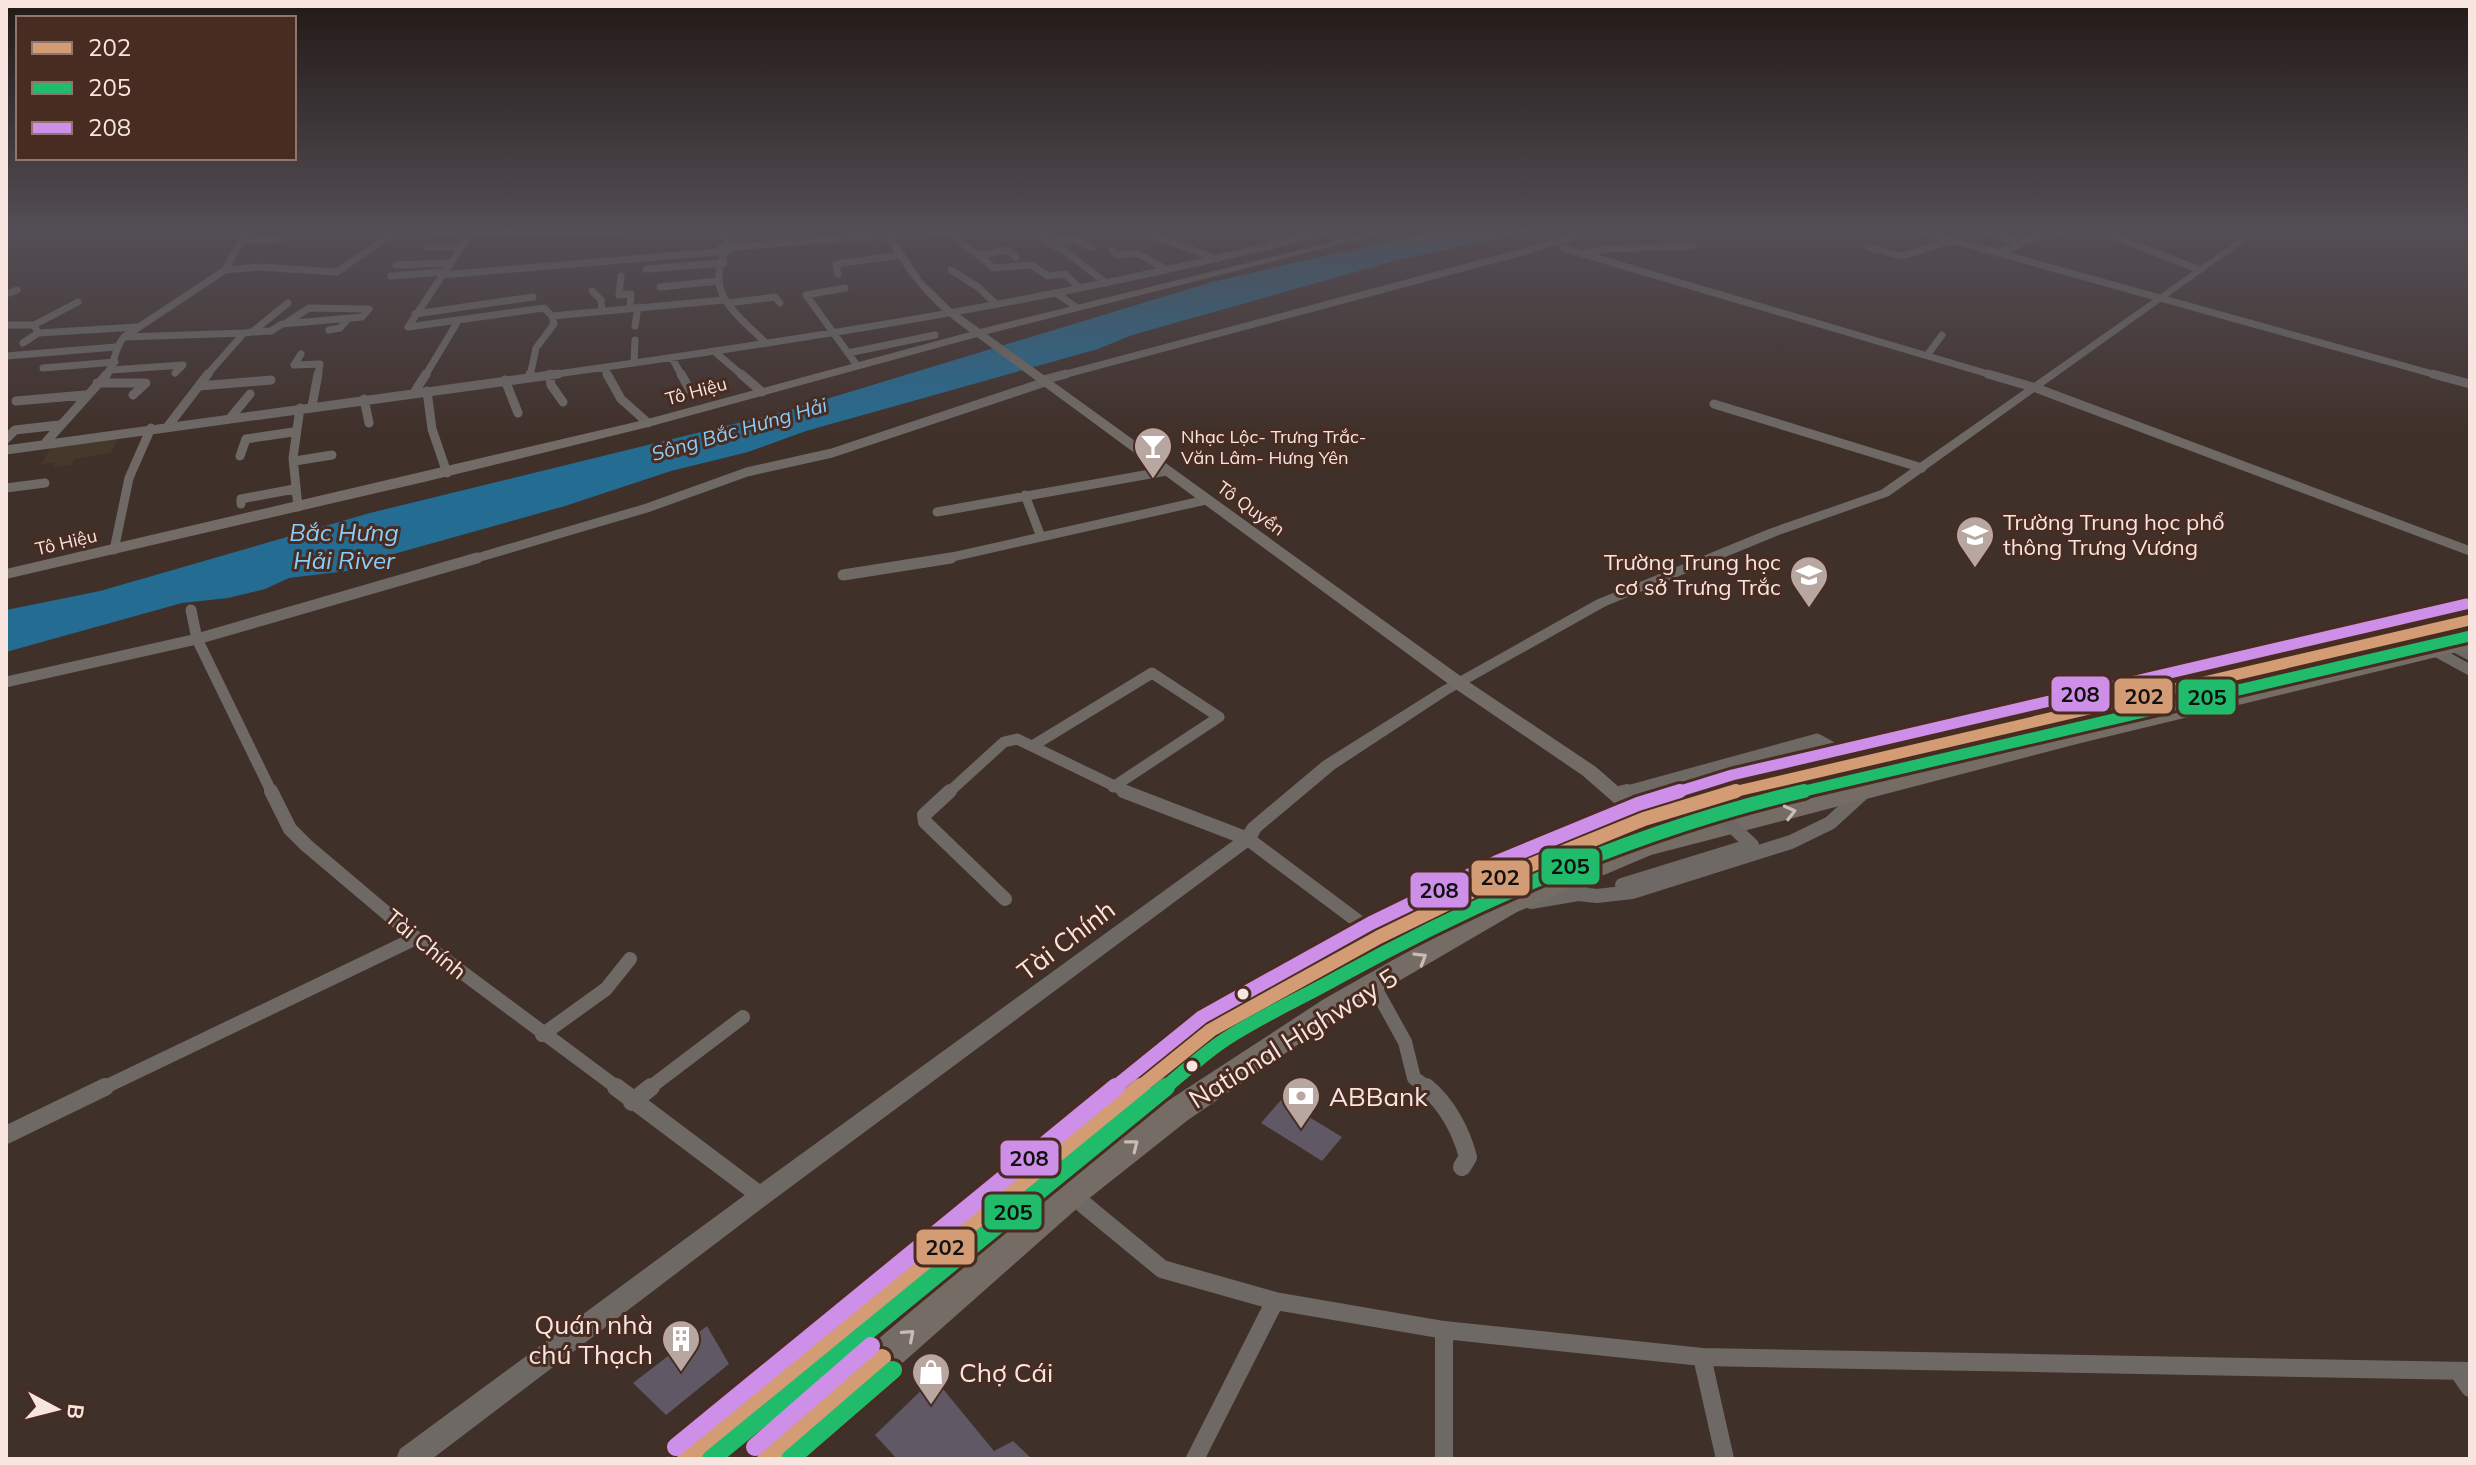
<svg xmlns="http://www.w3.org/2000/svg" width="2476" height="1465" font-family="Mulish,sans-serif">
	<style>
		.commercial { fill: #47382c }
		.water { fill: #256c93 }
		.building { fill: #605864 }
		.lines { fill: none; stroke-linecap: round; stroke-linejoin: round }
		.minor-far4 { stroke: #6e6965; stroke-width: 7 }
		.minor-far3 { stroke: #6e6965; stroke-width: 9 }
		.minor-far2 { stroke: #6e6965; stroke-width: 11 }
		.minor-far1 { stroke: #6e6965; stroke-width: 14 }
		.minor { stroke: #6e6965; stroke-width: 18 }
		.tertiary { fill: #6e6965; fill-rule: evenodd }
		.secondary { fill: #736c66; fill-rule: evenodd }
		.trunk { fill: #746c65; fill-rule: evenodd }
		.minor-bridge-far1 { stroke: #6e6965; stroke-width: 11 }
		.minor-bridge { stroke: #6e6965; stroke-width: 14 }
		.bus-1-far2-casing { stroke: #482c22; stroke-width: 17 }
		.bus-1-far1-casing { stroke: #482c22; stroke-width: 20 }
		.bus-1-casing { stroke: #482c22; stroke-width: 24 }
		.bus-2-far2-casing { stroke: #482c22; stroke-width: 17 }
		.bus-2-far1-casing { stroke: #482c22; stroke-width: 20 }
		.bus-2-casing { stroke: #482c22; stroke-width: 24 }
		.bus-3-far2-casing { stroke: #482c22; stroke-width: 17 }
		.bus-3-far1-casing { stroke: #482c22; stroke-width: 20 }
		.bus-3-casing { stroke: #482c22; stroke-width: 24 }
		.bus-1-far2 { stroke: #d39c74; stroke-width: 11 }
		.bus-1-far1 { stroke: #d39c74; stroke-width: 14 }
		.bus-1 { stroke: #d39c74; stroke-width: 18 }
		.bus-2-far2 { stroke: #20bc6c; stroke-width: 11 }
		.bus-2-far1 { stroke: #20bc6c; stroke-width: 14 }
		.bus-2 { stroke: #20bc6c; stroke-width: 18 }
		.bus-3-far2 { stroke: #ce8fe9; stroke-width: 11 }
		.bus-3-far1 { stroke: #ce8fe9; stroke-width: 14 }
		.bus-3 { stroke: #ce8fe9; stroke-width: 18 }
		.oneway { stroke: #cabbb4 }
		.bus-dot { fill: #f8e5df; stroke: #482c22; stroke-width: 3 }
		.labels { text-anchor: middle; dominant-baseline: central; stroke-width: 6; stroke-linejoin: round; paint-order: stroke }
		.far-street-label { font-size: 18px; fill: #f8e5df; stroke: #482c22 }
		.far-poi-label { font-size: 18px; fill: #f8e5df; stroke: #482c22; text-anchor: start }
		.far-water-label { font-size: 20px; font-style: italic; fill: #89cefa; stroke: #482c22 }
		.poi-label { font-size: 22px; fill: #f8e5df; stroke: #482c22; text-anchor: start }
		.street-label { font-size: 22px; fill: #f8e5df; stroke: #482c22 }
		.water-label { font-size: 24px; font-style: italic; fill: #89cefa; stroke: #482c22 }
		.near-street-label { font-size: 26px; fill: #f8e5df; stroke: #482c22 }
		.near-poi-label { font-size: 26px; fill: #f8e5df; stroke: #482c22; text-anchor: start }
		.line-badge { stroke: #482c22; stroke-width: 3 }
		.pale-badge-label { font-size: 22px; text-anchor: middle; font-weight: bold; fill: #111 }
	</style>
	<rect width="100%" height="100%" fill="#40302a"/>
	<path class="commercial" d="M120,433L111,453L74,459L71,465L53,467L55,463L41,464L52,446Z"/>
	<path class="water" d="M1437,230H1537L1398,260L1132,335L1098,349L806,431L748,452L671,471L565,506L390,555L347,571L289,578L265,589L228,598L182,603L6,652V610L100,591L370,513L790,410L1212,282Z"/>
	<path class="building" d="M1281,1100L1342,1137L1322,1161L1261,1123Z
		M707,1326L729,1364L666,1415L633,1383Z
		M934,1378L994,1451L1013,1441L1032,1459H897L875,1435Z"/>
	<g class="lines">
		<path class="minor-far4" d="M352,230L723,235L727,238C726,251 720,263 719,275C716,302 748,325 765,342
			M1037,230L1047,242L1074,239L1093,248
			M1138,230L1217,259
			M1259,230L1280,243
			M1916,230L2440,376
			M1980,230L2024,242
			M2097,230L2200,270
			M953,231C962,250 980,252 993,268L1032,265L1048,276L1065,274L1080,288
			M470,234L408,327L544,308L552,316L554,324L536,348L530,376
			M889,236L979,230
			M241,241L282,239
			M1047,242L1065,251L1106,283
			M428,247H461
			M1868,247L1902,256L1953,240
			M720,248L866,237
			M1563,248L1995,376
			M1112,250L1117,255L1137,253L1167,270
			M1997,253L2031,239L2066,230
			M1583,254L1604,249L1692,246
			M981,255L1007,250L1016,257
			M396,265L448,263
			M646,269L724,263
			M225,270L259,267L337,272L396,231
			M951,270L978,287L995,303
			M838,274L836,264L901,255
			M441,275L728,251
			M391,276L442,272
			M621,276L619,295L631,294L630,308
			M660,287L719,281
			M845,288L806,295L856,364
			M592,291L601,300L602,311
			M1056,293L1076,307
			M6,294L17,290
			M728,303L775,297L780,303
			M415,314L533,297
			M552,316L724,300
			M6,325H34L38,333L137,327
			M34,325L78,302
			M635,326L638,307
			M329,330L340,328L348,319
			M252,332L271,331L282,324L362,317L369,309L309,308L286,323
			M124,337L244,333
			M23,343L38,333
			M715,352L743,376
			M848,353L935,335
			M301,354L294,365L320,364L318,376
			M1928,354L1942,335
			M6,356L115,347
			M672,358L682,376
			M634,363L635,340
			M605,367L607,376
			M43,368L115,362
			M111,370L183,365L175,373
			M105,376C117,364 112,351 124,337L225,270L243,238L254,230
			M206,376L244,333L252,332L288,303
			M425,376L458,321
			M543,376C807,339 1074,298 1331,230
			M1059,376L1530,250L1591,230"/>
		<path class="minor-far3" d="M550,374L551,385L563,402
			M607,374L621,399L648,423
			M681,374L690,390
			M741,374L762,392
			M1988,374L2036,388L2470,551
			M2433,374L2470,384
			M530,377V374
			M505,380L518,413
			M1043,380L1066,374
			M97,383H146L133,395
			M199,386L271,380
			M427,391L432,429L447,473
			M414,393L426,374
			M364,399L369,423
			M16,401L85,395
			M1714,404L1922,468
			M312,406L318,374
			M231,417L250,394
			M168,426L208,374
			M6,439L15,430L59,425
			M46,442L107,374
			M6,450L558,374
			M240,456L246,439L293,432
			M295,461L332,455
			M6,488L45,483
			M1025,495L1041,537
			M241,504V499L294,489
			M298,507L293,458L300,408
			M937,512L1167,471
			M114,550L129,478L151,428
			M470,560L647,508L747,472L832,453L1045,382
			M939,560L1206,500"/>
		<path class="minor-far2" d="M843,575L951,558
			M191,610L197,639L272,793
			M2455,647L2470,655
			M2437,652L2470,670
			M6,682L197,639L477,558
			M1034,745L1152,673L1219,717L1113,787
			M948,793L1004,742L1017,739L1129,793
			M1620,793L1817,739L1839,751"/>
		<path class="minor-far1" d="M271,791L290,829L306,845L416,938L619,1089
			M950,791L924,815L925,822L1005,899
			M1123,791L1248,839L1379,937
			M1616,794L1627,791
			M1578,894L1597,896L1632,892L1791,842L1830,823L1863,793
			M1531,902L1584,893
			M1374,986L1405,1042L1414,1078L1429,1089
			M542,1035L606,989L630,959
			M101,1089L416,938
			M648,1089L743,1017"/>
		<path class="minor" d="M616,1087L761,1196
			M1426,1087C1447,1104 1461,1131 1468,1157L1462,1167
			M632,1102L651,1087
			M6,1135L105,1087
			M1071,1194L1162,1269L1275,1301L1444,1330L1702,1357L1725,1459
			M1444,1330V1459
			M1702,1357L2470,1371
			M2458,1371L2470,1388
			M1195,1459L1275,1301"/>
		<path class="tertiary" d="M2252,230H2261L1889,496L1779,535L1606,606L1449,694L1335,769L1261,831L1254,843L769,1203L432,1459H396L400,1449L753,1189L1241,835L1248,824L1323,761L1439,688L1596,600L1769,529L1881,490Z"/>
		<path class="secondary" d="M843,230L892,234L922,280L952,309L980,329L1380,230H1397L987,334L1466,680L1596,767L1651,815L1654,819L1651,823H1637L1582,775L1454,688L977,337L648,427L424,482L6,579V569L644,420L970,332C928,302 913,282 886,239L850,238Z"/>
		<path class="trunk" d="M2470,614V626L1741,797L1652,824L1513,882L1388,944L1221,1038L715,1459H667L673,1446L1201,1022L1370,930L1495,870L1636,814L1736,784Z
			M2470,637V649L2081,743L1651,855L1517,912L1344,1013L1188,1120L1082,1204L794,1459H747L753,1446L1060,1184L1166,1102L1324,999L1499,900L1643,841L2077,730Z"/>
		<path class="minor-bridge-far1" d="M1696,793L1687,785L1819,747"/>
		<path class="minor-bridge" d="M1622,885L1752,845L1694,791"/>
		<defs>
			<path id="bus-1-far2" d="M1729,793L2470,620"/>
			<path id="bus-1-far1" d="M1138,1089L1211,1030L1379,937L1504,876L1644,819L1736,791"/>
			<path id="bus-1" d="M686,1459L1141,1087
				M766,1459L882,1358"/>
			<path id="bus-2-far2" d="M1796,793L2470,636"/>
			<path id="bus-2-far1" d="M1163,1089C1182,1074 1200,1057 1220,1043C1256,1018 1298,1000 1337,978C1484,897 1640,829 1804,791"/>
			<path id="bus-2" d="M711,1459L1166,1087
				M790,1459L893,1370"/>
			<path id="bus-3-far2" d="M1674,793L1732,775L2466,604"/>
			<path id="bus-3-far1" d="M1113,1089L1202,1017L1371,923L1497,862L1638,804L1680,791"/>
			<path id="bus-3" d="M676,1447L1116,1087
				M755,1447L871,1346"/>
		</defs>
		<use href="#bus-1-far2" class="bus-1-far2-casing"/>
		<use href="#bus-1-far1" class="bus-1-far1-casing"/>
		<use href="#bus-1" class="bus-1-casing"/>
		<use href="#bus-2-far2" class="bus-2-far2-casing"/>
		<use href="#bus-2-far1" class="bus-2-far1-casing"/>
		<use href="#bus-2" class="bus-2-casing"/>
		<use href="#bus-3-far2" class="bus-3-far2-casing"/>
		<use href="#bus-3-far1" class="bus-3-far1-casing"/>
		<use href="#bus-3" class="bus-3-casing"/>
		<use href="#bus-1-far2" class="bus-1-far2"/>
		<use href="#bus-1-far1" class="bus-1-far1"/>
		<use href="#bus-1" class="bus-1"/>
		<use href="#bus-2-far2" class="bus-2-far2"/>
		<use href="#bus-2-far1" class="bus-2-far1"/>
		<use href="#bus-2" class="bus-2"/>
		<use href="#bus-3-far2" class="bus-3-far2"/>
		<use href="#bus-3-far1" class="bus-3-far1"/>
		<use href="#bus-3" class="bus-3"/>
	</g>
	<defs><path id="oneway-chevron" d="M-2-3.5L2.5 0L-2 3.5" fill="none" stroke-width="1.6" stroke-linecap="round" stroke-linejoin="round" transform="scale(2)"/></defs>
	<g class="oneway">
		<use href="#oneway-chevron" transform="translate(1790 812) rotate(-14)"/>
		<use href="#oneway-chevron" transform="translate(1421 958) rotate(-31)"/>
		<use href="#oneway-chevron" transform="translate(1133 1145) rotate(-38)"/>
		<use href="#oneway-chevron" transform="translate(909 1335) rotate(-41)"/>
	</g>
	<linearGradient id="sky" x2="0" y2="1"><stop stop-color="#231a17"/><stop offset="0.53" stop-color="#534e55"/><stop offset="1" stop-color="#534e55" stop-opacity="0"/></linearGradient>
	<rect width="2476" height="435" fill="url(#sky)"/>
	<defs>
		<symbol id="bar-pin" viewBox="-11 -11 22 30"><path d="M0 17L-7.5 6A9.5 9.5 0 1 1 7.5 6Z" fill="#b8a6a0" stroke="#482c22"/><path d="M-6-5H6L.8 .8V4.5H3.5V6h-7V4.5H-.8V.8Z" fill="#fff"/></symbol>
		<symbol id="school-pin" viewBox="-11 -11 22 30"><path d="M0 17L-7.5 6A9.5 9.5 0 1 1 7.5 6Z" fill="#b8a6a0" stroke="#482c22"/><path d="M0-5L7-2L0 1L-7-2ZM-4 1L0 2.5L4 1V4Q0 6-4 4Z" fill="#fff"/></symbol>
		<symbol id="bank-pin" viewBox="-11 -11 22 30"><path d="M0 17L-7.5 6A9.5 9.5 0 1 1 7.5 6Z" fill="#b8a6a0" stroke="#482c22"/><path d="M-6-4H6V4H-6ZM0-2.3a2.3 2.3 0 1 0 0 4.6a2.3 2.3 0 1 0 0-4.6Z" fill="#fff"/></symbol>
		<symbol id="building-pin" viewBox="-11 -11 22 30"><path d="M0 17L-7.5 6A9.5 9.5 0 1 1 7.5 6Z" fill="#b8a6a0" stroke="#482c22"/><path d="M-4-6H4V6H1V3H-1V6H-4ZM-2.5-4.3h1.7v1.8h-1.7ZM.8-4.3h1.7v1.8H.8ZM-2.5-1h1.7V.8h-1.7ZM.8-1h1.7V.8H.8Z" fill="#fff"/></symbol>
		<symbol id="shop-pin" viewBox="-11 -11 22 30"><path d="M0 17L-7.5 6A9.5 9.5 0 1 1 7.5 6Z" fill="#b8a6a0" stroke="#482c22"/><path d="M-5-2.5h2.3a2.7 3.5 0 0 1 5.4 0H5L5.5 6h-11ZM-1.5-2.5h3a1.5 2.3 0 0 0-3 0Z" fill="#fff"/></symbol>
	</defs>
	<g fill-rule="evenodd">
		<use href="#bar-pin" x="1131" y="424" width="44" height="60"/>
		<use href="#school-pin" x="1953" y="513" width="44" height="60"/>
		<use href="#school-pin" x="1787" y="553" width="44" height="60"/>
		<use href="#bank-pin" x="1279" y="1074" width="44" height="60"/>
		<use href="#building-pin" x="659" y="1317" width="44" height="60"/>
		<use href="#shop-pin" x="909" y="1350" width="44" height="60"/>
	</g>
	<g class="bus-dot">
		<circle cx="1243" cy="994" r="7"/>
		<circle cx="1192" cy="1066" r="7"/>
	</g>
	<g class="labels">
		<g class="far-street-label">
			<text transform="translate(696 391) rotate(-15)">Tô Hiệu</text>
			<text transform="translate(1251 508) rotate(36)">Tô Quyền</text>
			<text transform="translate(66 542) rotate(-13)">Tô Hiệu</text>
		</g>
		<g class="far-poi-label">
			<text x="1181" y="436">Nhạc Lộc- Trưng Trắc-<tspan x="1181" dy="21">Văn Lâm- Hưng Yên</tspan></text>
		</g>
		<g class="far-water-label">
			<text transform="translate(739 429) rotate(-16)">Sông Bắc Hưng Hải</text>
		</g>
		<g class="poi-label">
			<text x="2003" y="522">Trường Trung học phổ<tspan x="2003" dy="25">thông Trưng Vương</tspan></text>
			<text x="1781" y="562" text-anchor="end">Trường Trung học<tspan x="1781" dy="25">cơ sở Trưng Trắc</tspan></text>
		</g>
		<g class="street-label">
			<text transform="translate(426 944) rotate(39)">Tài Chính</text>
		</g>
		<g class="water-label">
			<text x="344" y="532">Bắc Hưng<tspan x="344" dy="28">Hải River</tspan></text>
		</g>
		<g class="near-street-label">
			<text transform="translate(1066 940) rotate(-37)">Tài Chính</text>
			<text transform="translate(1293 1038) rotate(-32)">National Highway 5</text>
		</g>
		<g class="near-poi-label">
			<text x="1329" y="1096">ABBank</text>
			<text x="653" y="1324" text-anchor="end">Quán nhà<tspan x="653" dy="30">chú Thạch</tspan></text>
			<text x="959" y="1372">Chợ Cái</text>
		</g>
	</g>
	<g class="line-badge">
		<rect x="2050" y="675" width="61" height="38" rx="8" fill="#ce8fe9"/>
		<rect x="2113" y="677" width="61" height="38" rx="8" fill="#d39c74"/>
		<rect x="2177" y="678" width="60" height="38" rx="8" fill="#20bc6c"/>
		<rect x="1540" y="847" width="61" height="39" rx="8" fill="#20bc6c"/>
		<rect x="1470" y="859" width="61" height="38" rx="8" fill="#d39c74"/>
		<rect x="1409" y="871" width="61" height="38" rx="8" fill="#ce8fe9"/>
		<rect x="999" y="1139" width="61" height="38" rx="8" fill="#ce8fe9"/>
		<rect x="983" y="1193" width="60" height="38" rx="8" fill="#20bc6c"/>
		<rect x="915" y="1228" width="61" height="38" rx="8" fill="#d39c74"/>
	</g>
	<g class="pale-badge-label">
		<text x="2080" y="702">208</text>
		<text x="2144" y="704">202</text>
		<text x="2207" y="705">205</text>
		<text x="1570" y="874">205</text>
		<text x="1500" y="885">202</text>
		<text x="1439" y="898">208</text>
		<text x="1029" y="1166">208</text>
		<text x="1013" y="1220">205</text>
		<text x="945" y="1255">202</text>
	</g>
	<rect width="2476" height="1465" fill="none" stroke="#f8e5df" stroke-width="16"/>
	<rect x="16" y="16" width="280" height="144" fill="#482c22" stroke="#8e766e" stroke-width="2"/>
	<rect x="32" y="42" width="40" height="12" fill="#d39c74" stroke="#8e766e" stroke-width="2"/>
	<text x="88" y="56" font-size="24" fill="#f8e5df">202</text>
	<rect x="32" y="82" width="40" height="12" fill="#20bc6c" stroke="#8e766e" stroke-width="2"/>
	<text x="88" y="96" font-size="24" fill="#f8e5df">205</text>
	<rect x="32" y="122" width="40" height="12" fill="#ce8fe9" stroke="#8e766e" stroke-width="2"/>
	<text x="88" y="136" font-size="24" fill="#f8e5df">208</text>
	<g transform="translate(56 1409) rotate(97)" stroke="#482c22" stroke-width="6" paint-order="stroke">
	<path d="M0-6L14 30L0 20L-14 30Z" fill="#f8e5df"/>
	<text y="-12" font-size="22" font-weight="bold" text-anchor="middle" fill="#f8e5df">B</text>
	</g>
</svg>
